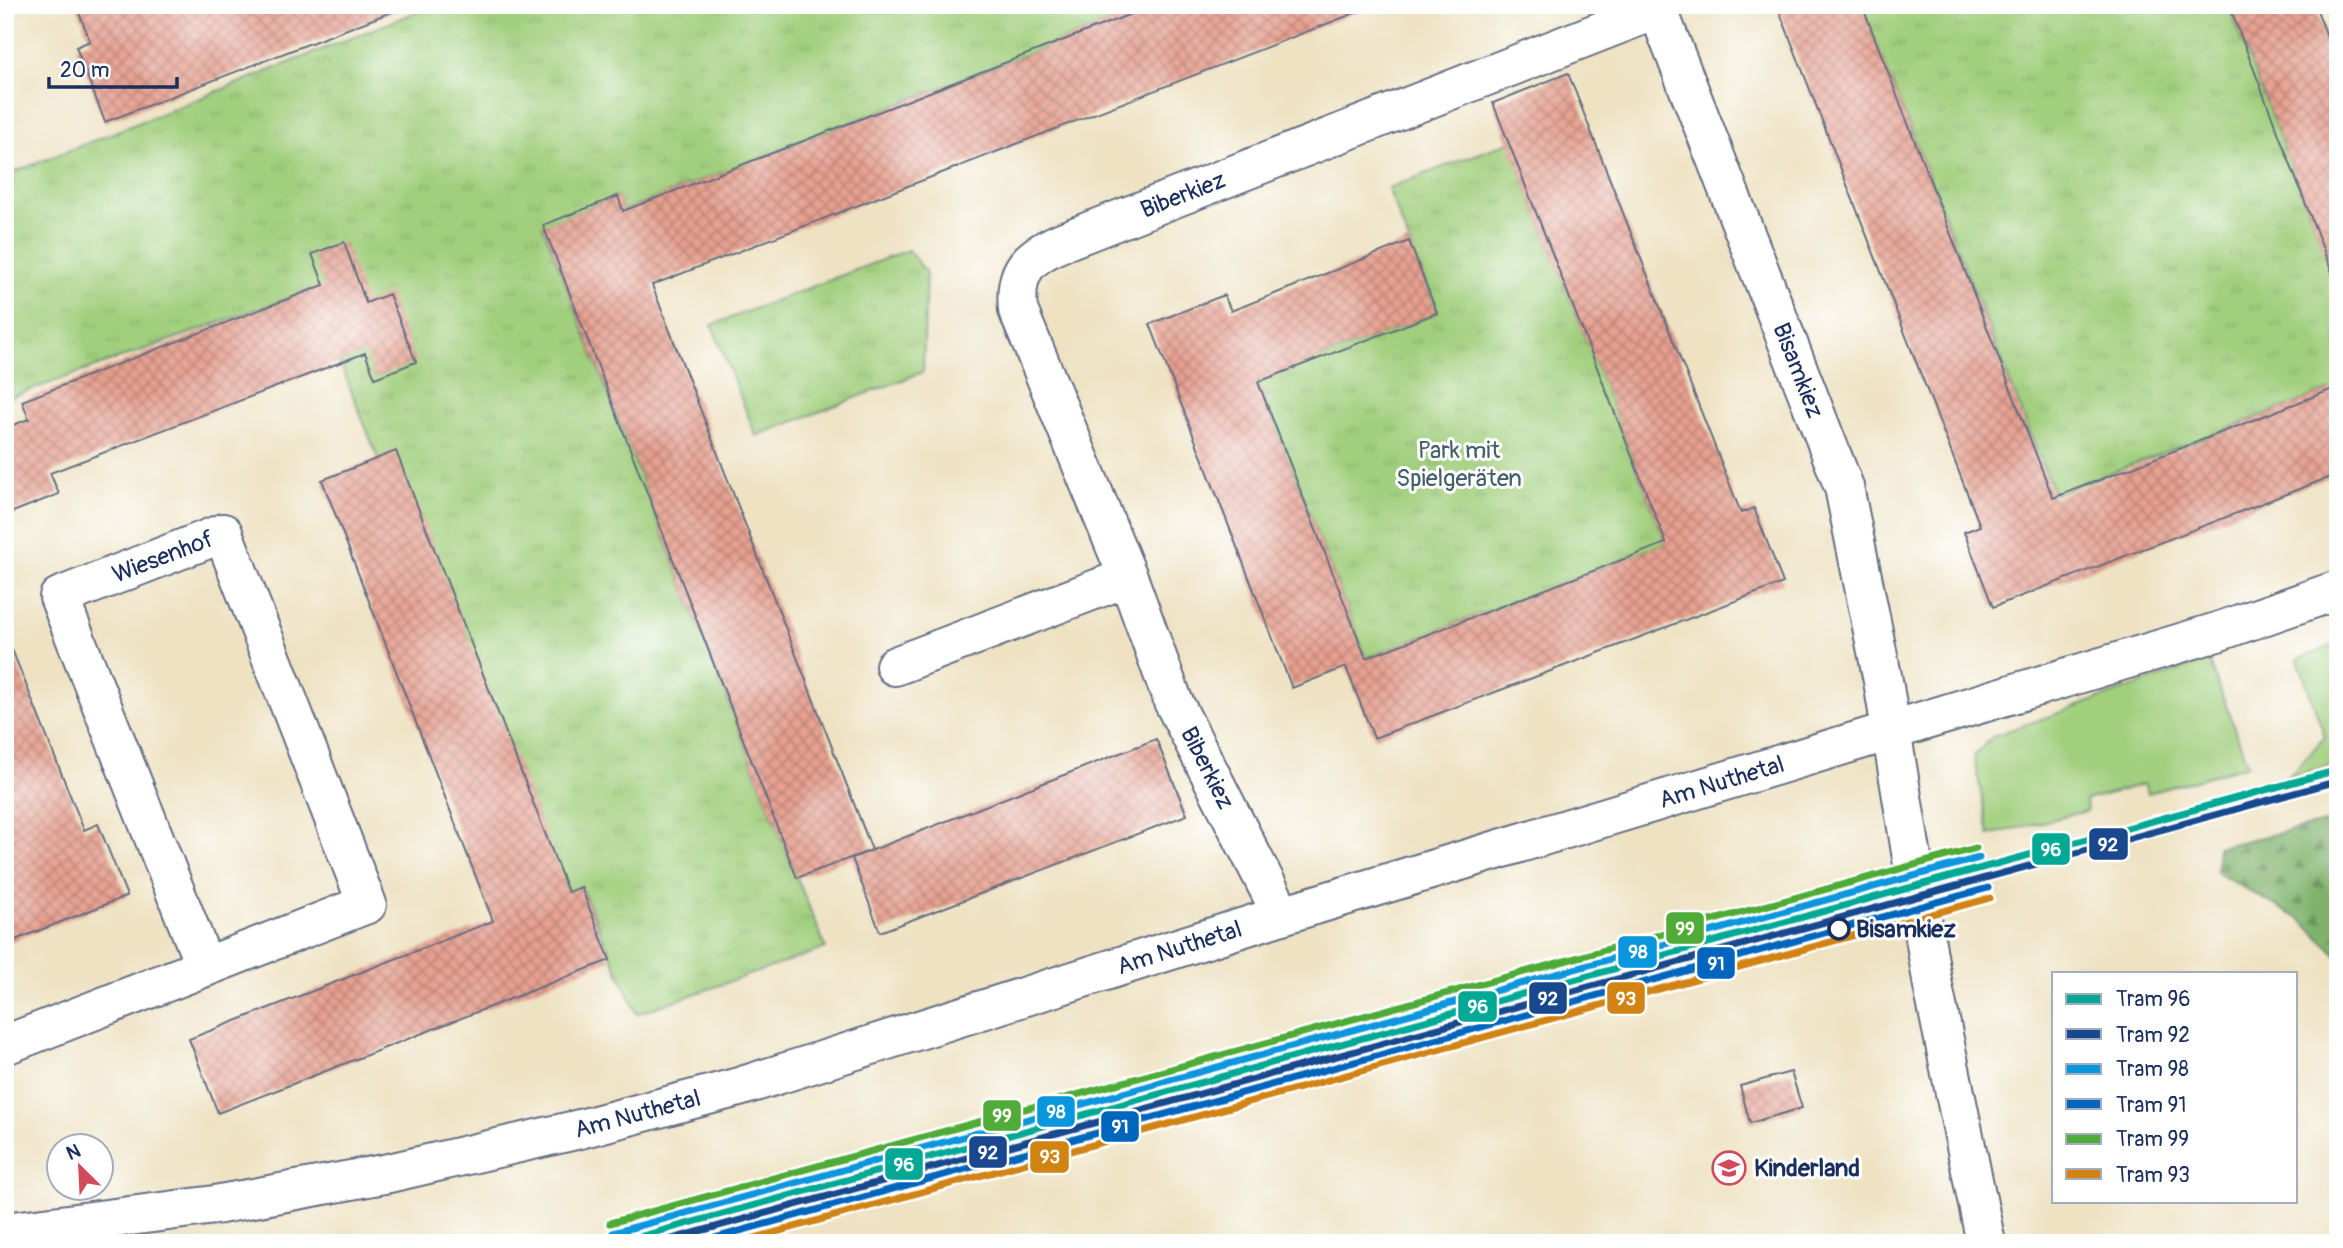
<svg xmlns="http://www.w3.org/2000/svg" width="2343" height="1248" font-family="Pangolin,sans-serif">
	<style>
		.grass { fill: #a1cf7d; stroke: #5e7f6e; stroke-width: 2 }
		.forest { fill: url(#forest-firs); stroke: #4e7065; stroke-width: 2 }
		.park { fill: url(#park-tufts); stroke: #5e7f6e; stroke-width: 2 }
		.building { fill: url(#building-cross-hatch) }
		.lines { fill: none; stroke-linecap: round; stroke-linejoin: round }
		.street-casing { stroke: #656e81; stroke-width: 42 }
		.street { stroke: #fff; stroke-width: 38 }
		.tram { stroke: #1b2f5e; stroke-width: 2 }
		.tram-1-casing { stroke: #fff; stroke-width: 12 }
		.tram-2-casing { stroke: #fff; stroke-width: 12 }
		.tram-3-casing { stroke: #fff; stroke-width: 12 }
		.tram-4-casing { stroke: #fff; stroke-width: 12 }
		.tram-5-casing { stroke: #fff; stroke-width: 12 }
		.tram-6-casing { stroke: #fff; stroke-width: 12 }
		.tram-1 { stroke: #00a995; stroke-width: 7 }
		.tram-2 { stroke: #19488e; stroke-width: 7 }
		.tram-3 { stroke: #0896dd; stroke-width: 7 }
		.tram-4 { stroke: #0065bd; stroke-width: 7 }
		.tram-5 { stroke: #50ab39; stroke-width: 7 }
		.tram-6 { stroke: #d18313; stroke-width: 7 }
		.stop-dot { fill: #fff; stroke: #1b2f5e; stroke-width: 3.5 }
		.labels { text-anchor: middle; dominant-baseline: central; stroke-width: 6; stroke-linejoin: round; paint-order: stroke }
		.street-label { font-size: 24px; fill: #1b2f5e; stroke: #fff }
		.park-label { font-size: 24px; fill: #435f67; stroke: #fff }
		.stop-label { font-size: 24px; font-weight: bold; fill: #1b2f5e; stroke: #fff; text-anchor: start }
		.poi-label { font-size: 24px; font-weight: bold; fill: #1b2f5e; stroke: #fff; text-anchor: start }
		.line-badge { stroke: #fff; stroke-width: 2.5 }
		.badge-label { font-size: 19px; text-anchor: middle; font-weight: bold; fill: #fff }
	</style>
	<defs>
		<pattern id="forest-firs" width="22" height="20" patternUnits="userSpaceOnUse" patternTransform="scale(1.75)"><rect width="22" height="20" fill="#80b26c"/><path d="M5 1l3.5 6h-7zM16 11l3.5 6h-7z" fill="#68915c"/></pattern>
		<pattern id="park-tufts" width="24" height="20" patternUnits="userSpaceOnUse" patternTransform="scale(1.75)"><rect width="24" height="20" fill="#a1cf7d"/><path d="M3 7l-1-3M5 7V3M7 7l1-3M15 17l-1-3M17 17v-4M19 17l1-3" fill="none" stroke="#8ab26e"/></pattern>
		<pattern id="building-cross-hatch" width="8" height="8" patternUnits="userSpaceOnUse" patternTransform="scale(1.75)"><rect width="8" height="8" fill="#e7a090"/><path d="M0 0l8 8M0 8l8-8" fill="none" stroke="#ba8379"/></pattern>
	</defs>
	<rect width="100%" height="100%" fill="#fff"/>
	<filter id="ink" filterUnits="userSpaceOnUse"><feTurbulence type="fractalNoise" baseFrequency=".0143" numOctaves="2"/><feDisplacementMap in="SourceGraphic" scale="14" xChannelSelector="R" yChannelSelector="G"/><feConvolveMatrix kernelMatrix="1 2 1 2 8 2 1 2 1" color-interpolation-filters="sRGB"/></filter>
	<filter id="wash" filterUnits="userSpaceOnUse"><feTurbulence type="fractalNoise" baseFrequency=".00686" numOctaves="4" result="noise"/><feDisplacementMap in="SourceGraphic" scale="28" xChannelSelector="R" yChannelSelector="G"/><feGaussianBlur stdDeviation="1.57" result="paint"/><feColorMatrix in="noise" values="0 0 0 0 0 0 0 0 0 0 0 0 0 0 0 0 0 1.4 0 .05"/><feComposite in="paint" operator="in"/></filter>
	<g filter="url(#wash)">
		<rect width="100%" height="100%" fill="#eee2c3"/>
		<path class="grass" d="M2338,644V763L2287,778L2325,737L2298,659Z
			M2209,660L2248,765L2148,793L2144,784L2086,800L2087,811L1989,835L1974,756L1993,736Z"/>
		<path class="forest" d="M2338,820V956L2301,920L2217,873V847Z"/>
		<path class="park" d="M434,5H1154L623,211L617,196L543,226L797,878L826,948L637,1014L581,887L568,892L378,458L311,290L5,399V176Z
			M1887,5H2228L2338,286V387L2054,494L1865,14Z
			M1509,142L1666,543L1366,658L1258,382L1437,313L1388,188Z
			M908,250L926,273L923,372L756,436L712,325Z"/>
		<g id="blocks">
			<path class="building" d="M76,5H401L402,8L105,122L76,47L90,41Z
				M1154,5H1367L1368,8L652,285L872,850L797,878L543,225L618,196L623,211Z
				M1777,5H1862L2053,498L2338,387V474L1993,607L1964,532L1980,526Z
				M2229,5H2315L2338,65V280H2335Z
				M1568,73L1741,513L1754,508L1783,583L1374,738L1346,667L1292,688L1150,324L1224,295L1231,311L1409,241L1437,313L1258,382L1366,658L1666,543L1493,103Z
				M344,242L366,303L389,294L416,362L375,378L365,353L50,473L59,494L5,515V428L29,419L22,401L324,285L312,254Z
				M396,451L568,892L581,887L610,960L218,1113L189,1039L493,921L322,480Z
				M5,637H7L84,830L98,824L127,896L5,944Z
				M1156,739L1187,815L880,932L852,858Z
				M1791,1072L1802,1108L1750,1123L1740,1086Z"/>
		</g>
	</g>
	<g filter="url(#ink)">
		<use href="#blocks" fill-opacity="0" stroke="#656e81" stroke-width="2"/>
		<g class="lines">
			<defs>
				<g id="street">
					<path id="s1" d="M1656,5L1844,487L1883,681L1933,986L1986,1243"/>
					<path d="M895,666L1128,577"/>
					<path id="s2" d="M1282,915L1173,701L1128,577L1018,310C1014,271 1027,257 1062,242L1658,9"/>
					<path d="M5,1045L367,904L223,533L59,597L205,967"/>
					<path id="s3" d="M5,1232L215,1205L389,1173L580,1129L739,1087L1282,915L2217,632L2338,590"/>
				</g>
			</defs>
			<use href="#street" class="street-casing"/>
			<use href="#street" class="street"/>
			<path class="tram" d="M1350,1066L1477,1021L1588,977
				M1064,1121L1316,1076"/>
			<defs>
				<path id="tram-1" d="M617,1243L2338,770"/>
				<path id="tram-2" d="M657,1243L2338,781"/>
				<path id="tram-3" d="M613,1233L1979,858"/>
				<path id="tram-4" d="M696,1243L1988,888"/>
				<path id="tram-5" d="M610,1223L1976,848"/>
				<path id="tram-6" d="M736,1243L1990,898"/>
			</defs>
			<use href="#tram-1" class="tram-1-casing"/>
			<use href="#tram-2" class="tram-2-casing"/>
			<use href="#tram-3" class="tram-3-casing"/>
			<use href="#tram-4" class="tram-4-casing"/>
			<use href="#tram-5" class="tram-5-casing"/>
			<use href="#tram-6" class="tram-6-casing"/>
			<use href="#tram-1" class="tram-1"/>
			<use href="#tram-2" class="tram-2"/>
			<use href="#tram-3" class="tram-3"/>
			<use href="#tram-4" class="tram-4"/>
			<use href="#tram-5" class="tram-5"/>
			<use href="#tram-6" class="tram-6"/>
		</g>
	</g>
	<defs>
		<symbol id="school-ring" viewBox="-11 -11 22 22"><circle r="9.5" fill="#fff" stroke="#d1495b" stroke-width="1.5"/><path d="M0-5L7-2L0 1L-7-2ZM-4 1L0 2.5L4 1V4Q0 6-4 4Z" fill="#d1495b"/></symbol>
	</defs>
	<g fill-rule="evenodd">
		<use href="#school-ring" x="1710" y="1149" width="38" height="38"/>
	</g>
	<circle class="stop-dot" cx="1839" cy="929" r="10"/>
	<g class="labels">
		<g class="street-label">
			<text stroke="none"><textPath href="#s2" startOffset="880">Biberkiez</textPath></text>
			<text stroke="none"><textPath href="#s1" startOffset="392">Bisamkiez</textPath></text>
			<text transform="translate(163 557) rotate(-21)">Wiesenhof</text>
			<text transform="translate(1207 768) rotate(63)">Biberkiez</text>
			<text stroke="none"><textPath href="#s3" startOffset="1778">Am Nuthetal</textPath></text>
			<text stroke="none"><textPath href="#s3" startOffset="1211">Am Nuthetal</textPath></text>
			<text stroke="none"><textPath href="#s3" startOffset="644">Am Nuthetal</textPath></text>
		</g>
		<g class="park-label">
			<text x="1459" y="450">Park mit<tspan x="1459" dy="28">Spielgeräten</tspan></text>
		</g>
		<g class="stop-label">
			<text x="1856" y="929">Bisamkiez</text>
		</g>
		<g class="poi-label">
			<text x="1754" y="1168">Kinderland</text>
		</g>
	</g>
	<g class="line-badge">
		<rect x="2088" y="827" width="41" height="34" rx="7" fill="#19488e"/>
		<rect x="2031" y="832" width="40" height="34" rx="7" fill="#00a995"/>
		<rect x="1665" y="911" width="40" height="34" rx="7" fill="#50ab39"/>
		<rect x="1617" y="935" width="41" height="34" rx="7" fill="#0896dd"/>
		<rect x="1696" y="946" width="40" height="34" rx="7" fill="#0065bd"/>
		<rect x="1528" y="981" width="40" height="34" rx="7" fill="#19488e"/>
		<rect x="1606" y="981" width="40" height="34" rx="7" fill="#d18313"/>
		<rect x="1457" y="990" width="41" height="33" rx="7" fill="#00a995"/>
		<rect x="1036" y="1095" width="40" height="33" rx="7" fill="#0896dd"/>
		<rect x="982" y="1099" width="40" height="33" rx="7" fill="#50ab39"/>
		<rect x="1100" y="1110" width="40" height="33" rx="7" fill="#0065bd"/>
		<rect x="968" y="1135" width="40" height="34" rx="7" fill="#19488e"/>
		<rect x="1029" y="1140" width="41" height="34" rx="7" fill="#d18313"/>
		<rect x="884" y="1147" width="40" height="34" rx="7" fill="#00a995"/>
	</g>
	<g class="badge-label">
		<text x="2108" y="851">92</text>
		<text x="2051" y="856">96</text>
		<text x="1685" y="935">99</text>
		<text x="1638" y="958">98</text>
		<text x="1716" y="970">91</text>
		<text x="1548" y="1005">92</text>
		<text x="1626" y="1005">93</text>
		<text x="1478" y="1013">96</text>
		<text x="1056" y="1118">98</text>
		<text x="1002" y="1122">99</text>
		<text x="1120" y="1133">91</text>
		<text x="988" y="1159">92</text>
		<text x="1050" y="1163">93</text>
		<text x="904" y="1171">96</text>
	</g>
	<rect width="2343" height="1248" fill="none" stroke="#fff" stroke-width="28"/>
	<rect x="2052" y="972" width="245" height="231" fill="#ffffff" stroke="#a4acbf" stroke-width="2"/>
	<rect x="2066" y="994" width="35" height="10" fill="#00a995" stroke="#a4acbf" stroke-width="2"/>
	<text x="2116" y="1006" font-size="21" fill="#1b2f5e">Tram 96</text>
	<rect x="2066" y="1029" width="35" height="10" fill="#19488e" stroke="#a4acbf" stroke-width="2"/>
	<text x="2116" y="1042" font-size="21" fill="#1b2f5e">Tram 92</text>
	<rect x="2066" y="1064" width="35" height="10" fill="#0896dd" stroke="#a4acbf" stroke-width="2"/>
	<text x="2116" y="1076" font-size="21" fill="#1b2f5e">Tram 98</text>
	<rect x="2066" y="1099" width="35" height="10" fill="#0065bd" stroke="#a4acbf" stroke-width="2"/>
	<text x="2116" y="1112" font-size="21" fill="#1b2f5e">Tram 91</text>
	<rect x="2066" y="1134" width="35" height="10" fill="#50ab39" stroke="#a4acbf" stroke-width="2"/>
	<text x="2116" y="1146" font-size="21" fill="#1b2f5e">Tram 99</text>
	<rect x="2066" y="1169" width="35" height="10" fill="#d18313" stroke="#a4acbf" stroke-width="2"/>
	<text x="2116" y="1182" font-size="21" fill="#1b2f5e">Tram 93</text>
	<g transform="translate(80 1167) rotate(336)"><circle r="33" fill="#ffffff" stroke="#a4acbf" stroke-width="2"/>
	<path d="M0-5L12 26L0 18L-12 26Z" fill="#d1495b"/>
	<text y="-10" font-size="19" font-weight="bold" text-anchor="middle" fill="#1b2f5e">N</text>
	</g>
	<path d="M49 77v10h128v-10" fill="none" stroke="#1b2f5e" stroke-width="3.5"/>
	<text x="60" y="77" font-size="21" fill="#1b2f5e" stroke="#ffffff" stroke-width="5" paint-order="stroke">20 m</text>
</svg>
